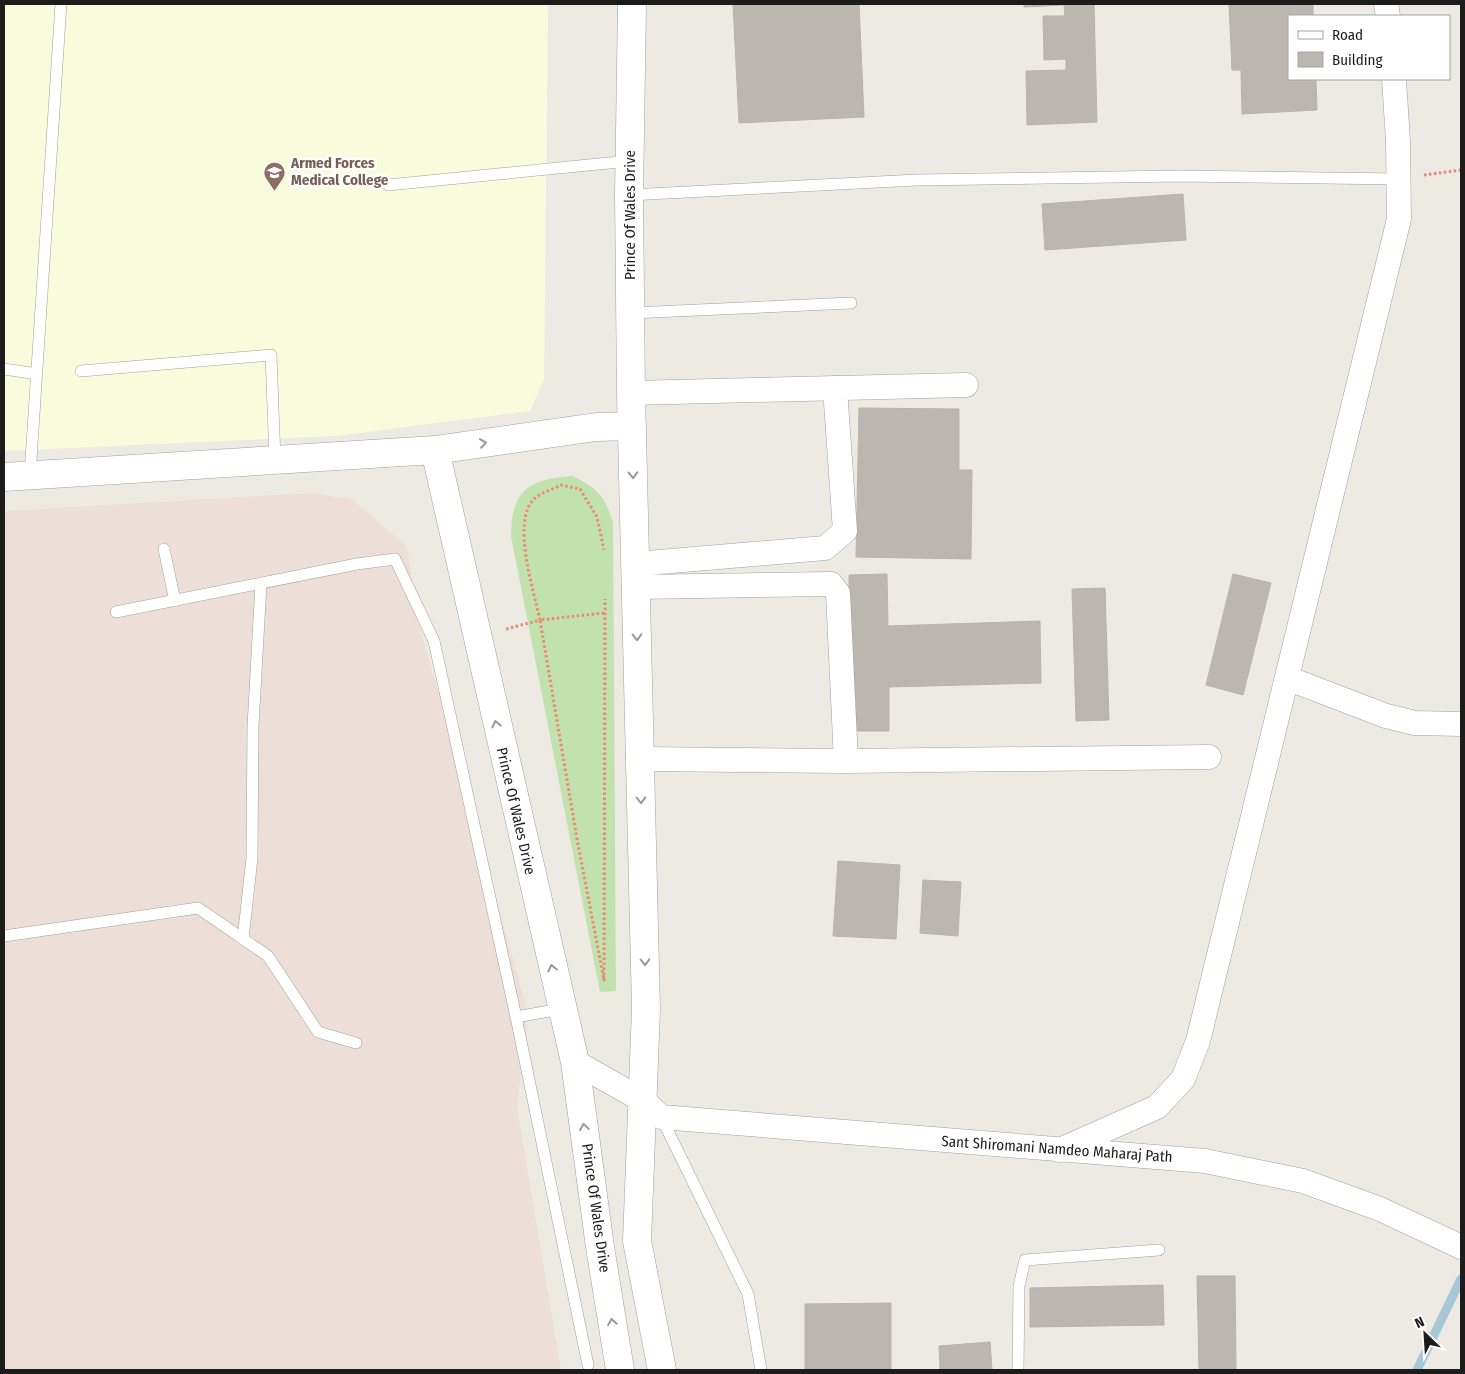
<svg xmlns="http://www.w3.org/2000/svg" width="1465" height="1374" font-family="'Fira Sans Condensed',sans-serif">
	<style>
		.education { fill: #f9fbdd }
		.military { fill: #eddfd7 }
		.grass { fill: #c2e2ad }
		.lines { fill: none; stroke-linecap: round; stroke-linejoin: round }
		.stream { stroke: #a7c7d6; stroke-width: 9 }
		.building { fill: #bcb6b0; stroke: #bcb2a7 }
		.service-casing { stroke: #a0a0a0; stroke-width: 12 }
		.minor-casing { stroke: #a0a0a0; stroke-width: 25 }
		.tertiary-casing { stroke: #a0a0a0; stroke-width: 29 }
		.path { stroke: #eb8b75; stroke-width: 3; stroke-dasharray: 2.5 2.5; stroke-linecap: butt }
		.service { stroke: #fff; stroke-width: 11 }
		.minor { stroke: #fff; stroke-width: 24 }
		.tertiary { stroke: #fff; stroke-width: 28 }
		.oneway { stroke: #999 }
		.labels { text-anchor: middle; dominant-baseline: central; stroke-width: 5; stroke-linejoin: round; paint-order: stroke }
		.education-label { font-size: 15px; font-weight: bold; fill: #785e54; stroke: #fff; text-anchor: start }
		.street-label { font-size: 15px; fill: #1c1c1c; stroke: #fff }
	</style>
	<rect width="100%" height="100%" fill="#eceae3"/>
	<path class="education" d="M4,4H548L544,379L530,411L336,436L4,451Z"/>
	<path class="military" d="M311,493L351,499L407,546L416,613L528,1013L517,1108L561,1370H4V511Z"/>
	<path class="grass" d="M573,476C598,489 605,496 613,523L616,991L600,992L511,536C511,490 529,479 573,476Z"/>
	<g class="lines">
		<path class="stream" d="M1417,1370L1461,1279"/>
	</g>
	<path class="building" d="M733,4H859L864,117L739,123Z
		M1024,4H1094L1097,122L1027,125L1026,71L1066,70V59L1044,60L1043,16H1065L1064,5L1024,7Z
		M1229,4H1313V16H1289V79H1316L1317,110L1242,114L1241,70H1232Z
		M1183,194L1186,240L1045,250L1042,204Z
		M859,408L959,409V470H972L971,559L856,557Z
		M887,574L888,626L1040,621L1041,683L889,687V731H850L849,575Z
		M1233,574L1271,583L1243,695L1206,685Z
		M1105,588L1109,720L1076,721L1072,589Z
		M838,861L900,865L896,939L833,936Z
		M923,880L961,882L958,936L920,933Z
		M1197,1276H1235L1236,1370H1199Z
		M1163,1285L1164,1325L1030,1327V1288Z
		M891,1303V1370H805V1304Z
		M990,1342L992,1370H940L939,1346Z"/>
	<g class="lines">
		<defs>
			<path id="service" d="M388,185L629,161
				M629,195L917,180L1179,176L1399,179
				M631,313L851,303
				M4,369L37,374
				M81,371L271,355L275,460
				M30,475L61,4
				M164,549L175,601
				M116,612L357,564L395,559L434,641L516,1017L561,1009
				M4,936L198,908L268,956L318,1032L356,1043
				M243,939L252,858L253,726L261,584
				M516,1017L588,1365
				M661,1117L748,1294L761,1370
				M1018,1370L1019,1286L1025,1260L1159,1250"/>
			<path id="minor" d="M1386,4L1388,16
				M631,393L966,385
				M636,564L825,548L845,531L835,388
				M636,587L831,584L838,593L846,761L640,759
				M1287,678L1386,716L1415,723L1461,724
				M846,761L1209,757
				M575,1062L644,1101L661,1117L1205,1161L1303,1181L1380,1209L1461,1247
				M1060,1150L1157,1107L1183,1079L1198,1041L1399,219L1398,141L1394,79"/>
			<path id="tertiary" d="M632,4L629,195L631,393L646,1009L637,1241L662,1370
				M435,450L575,1062L600,1247L620,1370
				M4,477L435,450L596,427L632,426"/>
		</defs>
		<use href="#service" class="service-casing"/>
		<use href="#minor" class="minor-casing"/>
		<use href="#tertiary" class="tertiary-casing"/>
		<path class="path" d="M1424,175L1461,170
			M604,613L540,620L577,839L604,980L605,599
			M506,629L540,620C534,591 511,522 534,499C540,493 553,489 561,485L580,489L597,517L604,550"/>
		<use href="#service" class="service"/>
		<use href="#minor" class="minor"/>
		<use href="#tertiary" class="tertiary"/>
	</g>
	<defs><path id="oneway-chevron" d="M-2-3.5L2.5 0L-2 3.5" fill="none" stroke-width="1.6" stroke-linecap="round" stroke-linejoin="round" transform="scale(1.25)"/></defs>
	<g class="oneway">
		<use href="#oneway-chevron" transform="translate(483 443) rotate(-8)"/>
		<use href="#oneway-chevron" transform="translate(633 475) rotate(89)"/>
		<use href="#oneway-chevron" transform="translate(637 637) rotate(89)"/>
		<use href="#oneway-chevron" transform="translate(496 724) rotate(-103)"/>
		<use href="#oneway-chevron" transform="translate(641 800) rotate(89)"/>
		<use href="#oneway-chevron" transform="translate(645 962) rotate(89)"/>
		<use href="#oneway-chevron" transform="translate(552 968) rotate(-103)"/>
		<use href="#oneway-chevron" transform="translate(584 1127) rotate(-98)"/>
		<use href="#oneway-chevron" transform="translate(612 1322) rotate(-99)"/>
	</g>
	<defs>
		<symbol id="university-pin" viewBox="-11 -11 22 30"><path d="M0 17L-7.5 6A9.5 9.5 0 1 1 7.5 6Z" fill="#8d6e63" stroke="#fff"/><path d="M0-5L7-2L0 1L-7-2ZM-4 1L0 2.5L4 1V4Q0 6-4 4Z" fill="#fff"/></symbol>
	</defs>
	<g fill-rule="evenodd">
		<use href="#university-pin" x="262" y="160" width="25" height="34"/>
	</g>
	<g class="labels">
		<g class="education-label">
			<text x="291" y="163">Armed Forces<tspan x="291" dy="17">Medical College</tspan></text>
		</g>
		<g class="street-label">
			<text transform="translate(630 215) rotate(-90)">Prince Of Wales Drive</text>
			<text transform="translate(516 811) rotate(77)">Prince Of Wales Drive</text>
			<text transform="translate(1057 1149) rotate(4)">Sant Shiromani Namdeo Maharaj Path</text>
			<text transform="translate(596 1208) rotate(82)">Prince Of Wales Drive</text>
		</g>
	</g>
	<rect width="1465" height="1374" fill="none" stroke="#1c1c1c" stroke-width="10"/>
	<rect x="1288" y="15" width="162" height="65" fill="#ffffff" stroke="#a4a4a4"/>
	<rect x="1298" y="31" width="25" height="8" fill="#ffffff" stroke="#a4a4a4"/>
	<text x="1332" y="40" font-size="15" fill="#1c1c1c">Road</text>
	<rect x="1298" y="52" width="25" height="15" fill="#bcb6b0" stroke="#a4a4a4"/>
	<text x="1332" y="65" font-size="15" fill="#1c1c1c">Building</text>
	<g transform="translate(1425 1334) rotate(335)" stroke="#ffffff" stroke-width="4" paint-order="stroke">
	<path d="M0-4L9 19L0 12L-9 19Z" fill="#1c1c1c"/>
	<text y="-8" font-size="14" font-weight="bold" text-anchor="middle" fill="#1c1c1c">N</text>
	</g>
</svg>
